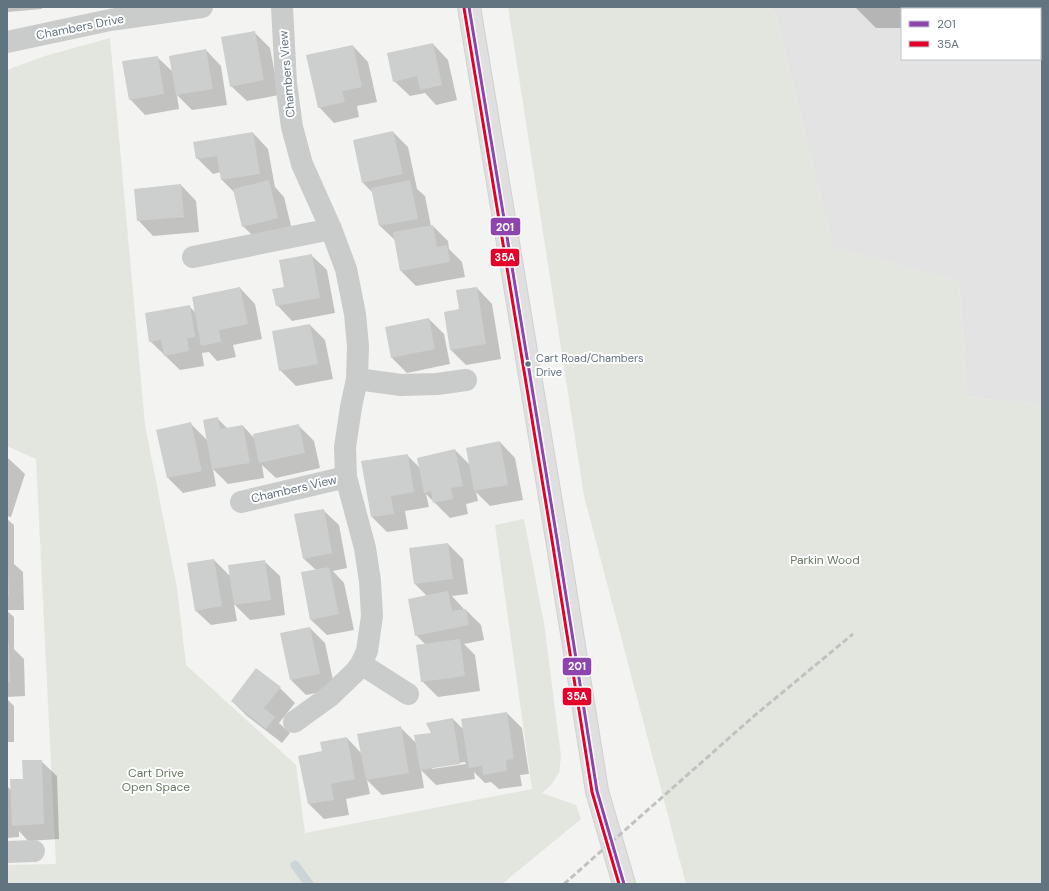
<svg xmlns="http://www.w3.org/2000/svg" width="1049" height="891" font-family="'DM Sans',sans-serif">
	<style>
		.built { fill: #e2e3e2; fill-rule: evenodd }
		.green { fill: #e2e6df }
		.shadow { fill: #0003; fill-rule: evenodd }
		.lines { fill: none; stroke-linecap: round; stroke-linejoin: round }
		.stream { stroke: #cbd4d6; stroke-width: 9 }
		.building { fill: #cdcfce }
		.secondary-casing { stroke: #d0d1d2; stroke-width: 24 }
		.street { stroke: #cacccc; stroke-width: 22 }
		.secondary { stroke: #dfdfe0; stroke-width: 22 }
		.rail { stroke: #c0c1c1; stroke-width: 3; stroke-dasharray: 6 3; stroke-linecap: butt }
		.bus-1-casing { stroke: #fff; stroke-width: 6 }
		.bus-2-casing { stroke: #fff; stroke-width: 6 }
		.bus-1 { stroke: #8e44ad; stroke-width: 3 }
		.bus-2 { stroke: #e4002b; stroke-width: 3 }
		.bus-dot { fill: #637481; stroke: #fff; stroke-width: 1.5 }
		.labels { text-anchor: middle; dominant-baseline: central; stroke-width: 4; stroke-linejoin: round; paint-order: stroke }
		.bus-label { font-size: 11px; fill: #637481; stroke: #fff; text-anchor: start }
		.street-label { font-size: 12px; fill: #637481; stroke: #fff }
		.park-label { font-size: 12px; fill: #667862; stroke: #fff }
		.line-badge { stroke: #fff; stroke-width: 1.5 }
		.badge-label { font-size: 11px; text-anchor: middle; font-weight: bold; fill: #fff }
	</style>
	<rect width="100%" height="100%" fill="#f3f3f1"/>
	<path class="built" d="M769,7H1042V405L967,397L959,281L833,248L775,13ZM902,9H1040V59H902Z"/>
	<path class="green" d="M508,7H769L775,13L833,248L959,281L967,397L1042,405V884H686L584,496Z
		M110,38L145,425L177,588L186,665L296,765L305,833L532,789L495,525L524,519L544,623L561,756L559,773L551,785L542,793L576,805L581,819L502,884H7V865L56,864L36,459L7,446V70L45,56Z"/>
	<path class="shadow" d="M7,7H42V9L7,12Z
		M855,7H1042V27H1040V9H902V28H876Z
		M254,32L270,48L279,95L247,101L231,86Z
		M433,44L448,60L457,100L436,105L425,93L410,96L394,81Z
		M353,46L368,62L377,102L357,106L359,117L334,123L319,107Z
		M206,50L221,66L227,105L192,110L177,95L179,109L145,115L130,99L157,57L173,72Z
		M393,132L408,147L417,189L425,196L431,226H433L448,241L449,249L462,262L465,277L416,286L401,271L396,241L380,226L373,193L363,183Z
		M253,133L268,149L275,187L284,197L293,234L258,241L243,226L235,193L222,180L221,172L213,174L197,158Z
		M181,185L196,201L199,232L153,236L138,220Z
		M311,255L327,270L335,313L292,321L277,305L286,287Z
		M240,288L255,304L262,339L233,345L236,357L217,361L209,352L202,353L204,366L180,370L150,341L189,306L196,313Z
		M477,288L492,304L501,359L466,365L451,350L461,310Z
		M429,319L444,334L450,364L407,373L392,358Z
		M310,325L325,340L333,379L296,386L280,370Z
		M218,419L228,429L243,426L255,439L298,425L314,441L320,468L276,478L262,465L264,478L228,484L213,469L216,486L183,493L168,478L190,423L207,440Z
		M500,442L515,458L523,500L490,506L476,492L478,501L466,504L468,514L450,518L426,494L429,507L405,511L408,529L387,532L372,517L363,462L407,455L420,468L455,450L470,465Z
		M7,458L9,459L25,474L11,517L7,516Z
		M323,510L339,525L347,568L333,571L344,583L354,630L327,635L311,620L316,570L304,559Z
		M7,519L14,525V564L23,572L24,610H7Z
		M448,544L463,559L468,594L452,596L463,608L464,610H466L481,625L484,640L464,644L475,655L480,691L438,697L422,681L426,645L416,635L427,596L415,584Z
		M214,560L231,577L264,561L280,576L285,615L250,620L234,604L237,621L211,625L195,610Z
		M7,611L14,617V649L24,659L25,696L7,697Z
		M310,628L325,643L335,689L306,695L291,680Z
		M280,688L295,703L279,723L290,733L282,743L247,716L232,701Z
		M7,699L14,706V742H7Z
		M507,713L522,728L529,774L520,775L522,786L499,789L491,782L485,783L474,772L475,779L436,785L421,770L424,788L382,795L367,780L370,794L346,799L349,815L324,819L309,804L299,756L323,752L347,738L362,754L400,727L417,744L453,719L464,730ZM465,762L466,764L432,769V767Z
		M41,761L57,776L59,839L28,841L19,831V837L7,838V786L12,791L24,780Z"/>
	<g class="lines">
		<path class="stream" d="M295,865L309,884"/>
	</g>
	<path class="building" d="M255,31L264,80L230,87L221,37Z
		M433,43L442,85L420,90L417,76L393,82L387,53Z
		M353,45L362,87L342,91L345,102L318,108L306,55Z
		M206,49L213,89L176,95L169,56Z
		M158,56L164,94L129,100L122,61Z
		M393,131L403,174L362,183L353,140Z
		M253,132L260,174L221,180L217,156L196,159L193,142Z
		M269,180L278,218L242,227L233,189Z
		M410,180L418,219L379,226L371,188Z
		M181,184L184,217L137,221L134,189Z
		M433,225L437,247L447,245L450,262L400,271L393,232Z
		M312,254L320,298L276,306L272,289L284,287L279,260Z
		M240,287L248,324L219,330L221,342L201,346L192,297Z
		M477,287L486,344L450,350L444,312L459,309L456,290Z
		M190,305L195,337L187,338L189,351L164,356L161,340L149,342L145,313Z
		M429,318L435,349L391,358L385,327Z
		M310,324L318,364L279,371L272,331Z
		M218,417L220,429L243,425L250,463L212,469L203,420Z
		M191,422L202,471L167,478L156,430Z
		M299,424L305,453L259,463L253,434Z
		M500,441L508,485L474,491L466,448Z
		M455,449L463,486L451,488L453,499L433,503L431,491L424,493L417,458Z
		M408,454L414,492L391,496L394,514L371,517L361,461Z
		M324,509L332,553L303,559L294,514Z
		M448,543L453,579L414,584L409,548Z
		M214,559L222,606L195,611L187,563Z
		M265,560L271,600L234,605L228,565Z
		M329,567L339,614L310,620L301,572Z
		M7,570H8L9,595H7Z
		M448,591L452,611L466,609L469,625L415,636L408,599Z
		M310,627L320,674L290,680L280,633Z
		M460,639L465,676L421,682L416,645Z
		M7,643H9L10,682H7Z
		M256,668L281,687L264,708L275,717L266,729L231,701Z
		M507,712L514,759L506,760L507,771L483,775L482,766L469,768L461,719Z
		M453,718L460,764L420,770L414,735L431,733L426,723Z
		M401,726L409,773L366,780L357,734Z
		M347,737L355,779L331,784L334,800L308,804L298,756L322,751L320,742Z
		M22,760H42L44,824L12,826L10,779H23Z"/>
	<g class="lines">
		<defs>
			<path id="secondary" d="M469,7L557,539L597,791L624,884"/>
		</defs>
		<use href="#secondary" class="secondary-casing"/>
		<path class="street" d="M282,7L286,83L292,127L302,164L331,229L346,269L355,314L358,346L357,379L351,407L345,447L346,477L365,548L370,581L372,616L367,651L361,664L355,672L330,696L294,722
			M7,42L110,20L202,7
			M193,257L331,229
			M357,379L401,385L437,384L466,380
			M241,502L346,477
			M361,664L408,694
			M7,852L34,851"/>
		<use href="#secondary" class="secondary"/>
		<path class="rail" d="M564,884L754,716L853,634"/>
		<defs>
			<path id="bus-1" d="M469,7L557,539L597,791L624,884"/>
			<path id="bus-2" d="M464,8L552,540L592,792L619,884"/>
		</defs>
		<use href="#bus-1" class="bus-1-casing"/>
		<use href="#bus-2" class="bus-2-casing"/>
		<use href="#bus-1" class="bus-1"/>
		<use href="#bus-2" class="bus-2"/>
	</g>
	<circle class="bus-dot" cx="528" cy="364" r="3.5"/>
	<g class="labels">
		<g class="bus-label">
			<text x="536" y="358">Cart Road/Chambers<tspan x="536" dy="14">Drive</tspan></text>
		</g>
		<g class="street-label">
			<text transform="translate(80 27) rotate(-11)">Chambers Drive</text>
			<text transform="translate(287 74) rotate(-95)">Chambers View</text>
			<text transform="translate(294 489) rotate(-13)">Chambers View</text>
		</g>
		<g class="park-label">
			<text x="825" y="560">Parkin Wood</text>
			<text x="156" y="773">Cart Drive<tspan x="156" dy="14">Open Space</tspan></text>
		</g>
	</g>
	<g class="line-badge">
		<rect x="490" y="217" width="31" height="19" rx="4" fill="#8e44ad"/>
		<rect x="490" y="248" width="30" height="19" rx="4" fill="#e4002b"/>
		<rect x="562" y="657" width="30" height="19" rx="4" fill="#8e44ad"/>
		<rect x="562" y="687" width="30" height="19" rx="4" fill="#e4002b"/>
	</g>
	<g class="badge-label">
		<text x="505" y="231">201</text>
		<text x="505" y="261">35A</text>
		<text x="577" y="670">201</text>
		<text x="577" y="700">35A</text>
	</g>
	<rect width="1049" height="891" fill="none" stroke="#637481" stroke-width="16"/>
	<rect x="901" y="8" width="140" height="52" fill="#ffffff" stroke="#c1c7cd"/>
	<rect x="909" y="21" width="20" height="6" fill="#8e44ad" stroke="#c1c7cd"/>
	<text x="937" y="28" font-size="12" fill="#637481">201</text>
	<rect x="909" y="41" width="20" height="6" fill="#e4002b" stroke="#c1c7cd"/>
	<text x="937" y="48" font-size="12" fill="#637481">35A</text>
</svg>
